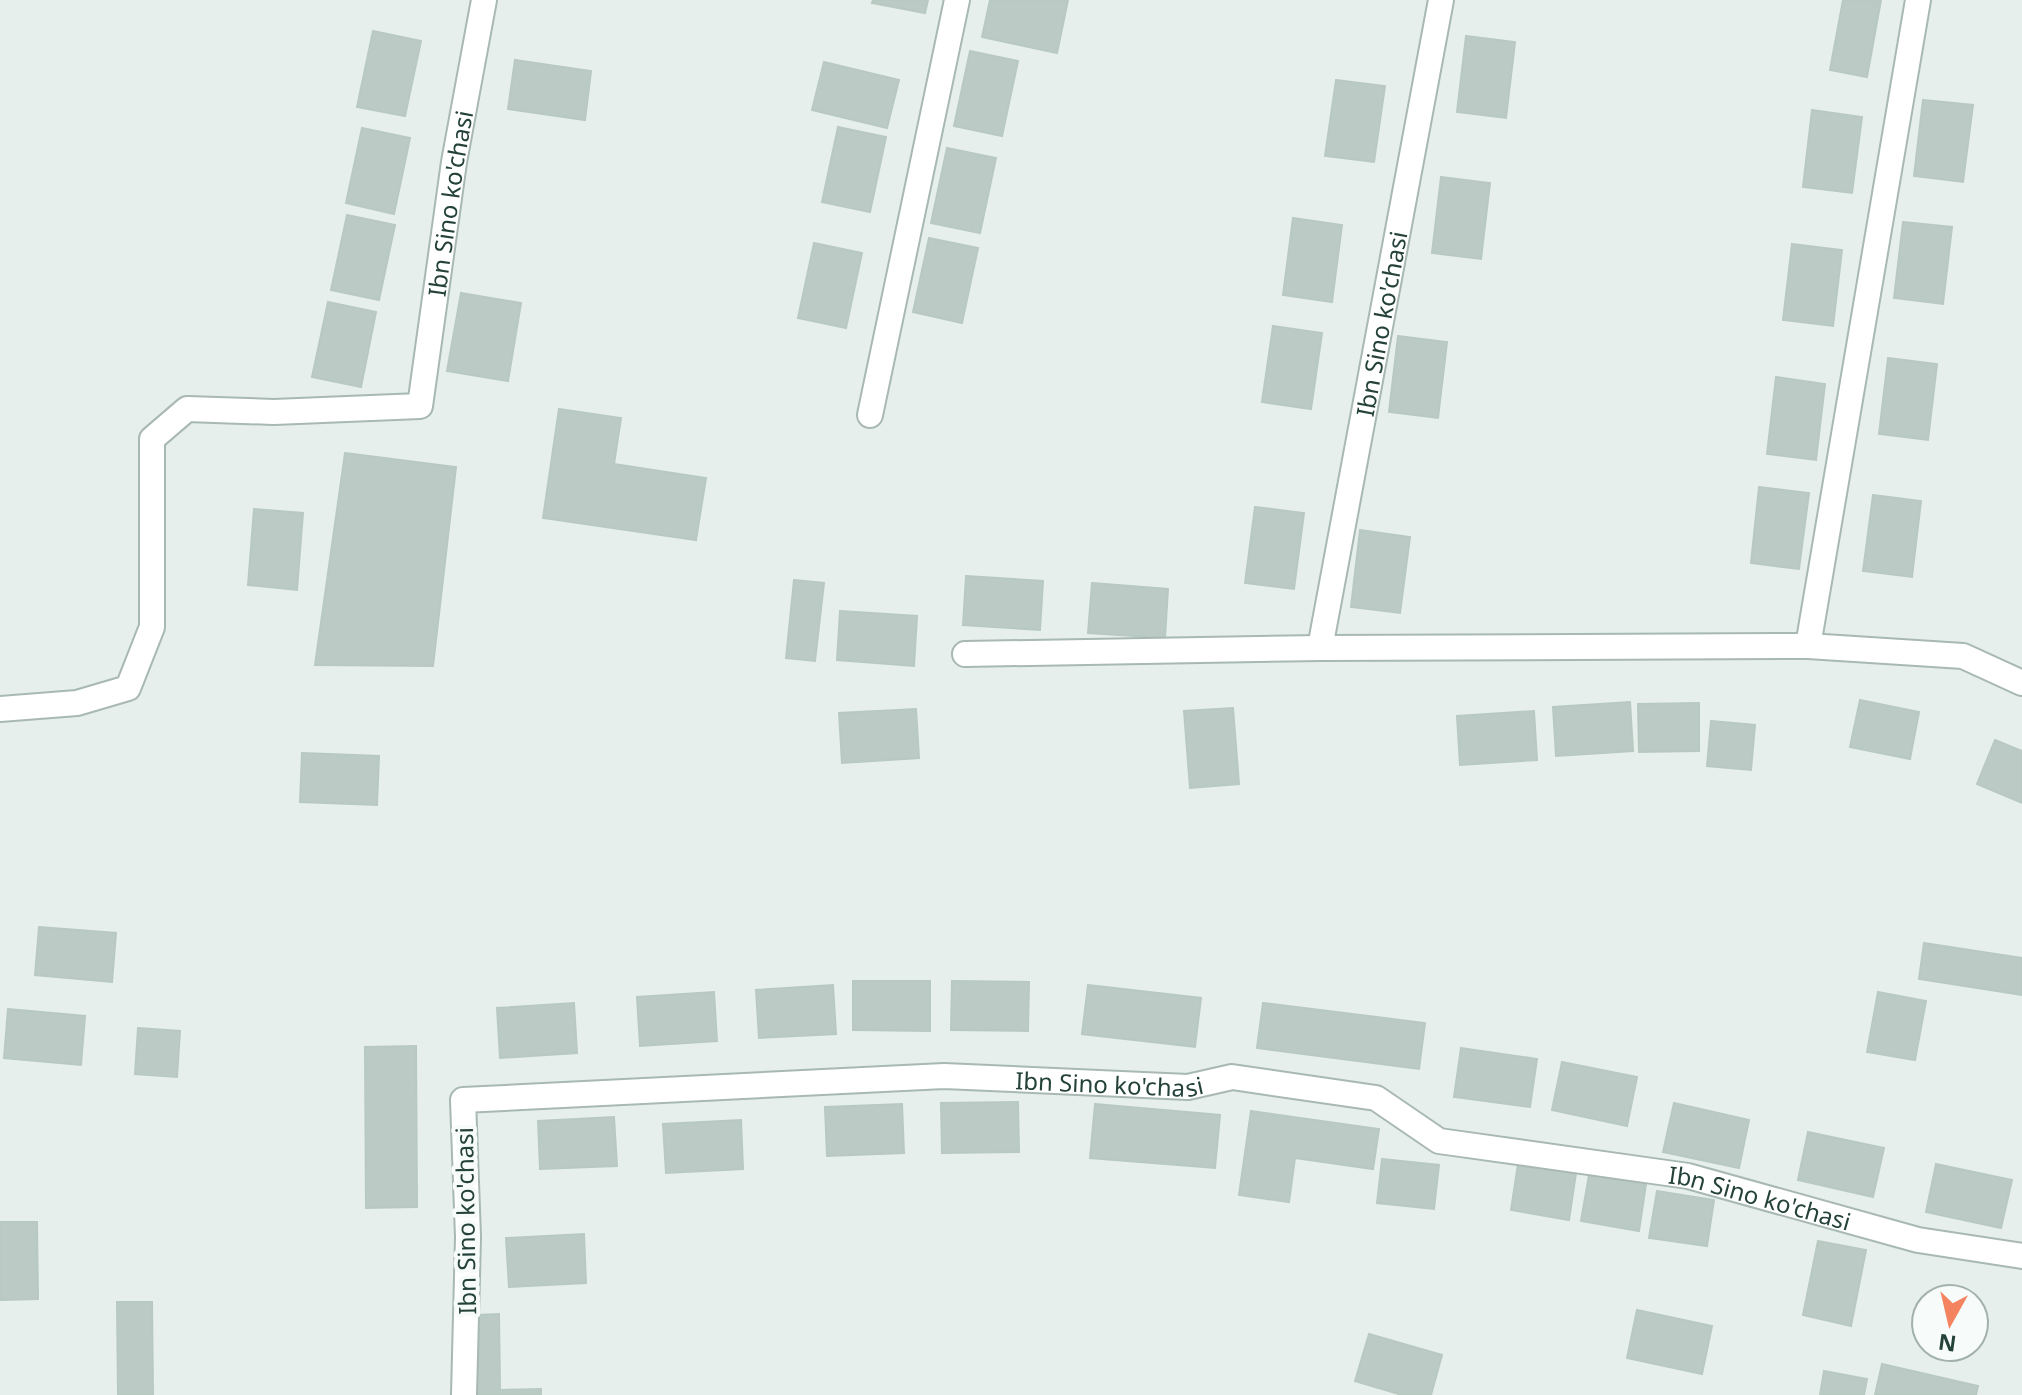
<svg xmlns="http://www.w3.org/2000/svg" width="2022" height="1395" font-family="'Noto Sans',sans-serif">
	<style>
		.building { fill: #bbcac4; stroke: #b8c9c2; stroke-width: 2 }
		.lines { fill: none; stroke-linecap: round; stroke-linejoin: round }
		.minor-casing { stroke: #a8b8b2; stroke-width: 28 }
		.minor { stroke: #fff; stroke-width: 24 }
		.labels { text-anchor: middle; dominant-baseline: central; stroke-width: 8; stroke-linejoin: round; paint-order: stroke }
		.street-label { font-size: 24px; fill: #24423a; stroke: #f7fbf9 }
	</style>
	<rect width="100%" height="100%" fill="#e6efeb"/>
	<path class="building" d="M873,0H928L925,13L872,3Z
		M990,0H1068L1057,53L982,37Z
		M1843,0H1881L1867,77L1830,70Z
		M373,31L421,41L405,116L357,107Z
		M1466,36L1515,42L1506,118L1457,112Z
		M970,51L1018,61L1002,136L954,126Z
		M515,60L591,71L585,120L508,109Z
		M824,62L899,80L887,128L812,110Z
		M1336,80L1385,86L1374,162L1325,156Z
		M1923,100L1973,105L1963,182L1914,176Z
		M1812,110L1862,117L1852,193L1803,187Z
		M838,127L886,137L870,212L822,202Z
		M362,128L410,138L394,214L346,203Z
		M947,148L996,158L980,233L931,223Z
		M1441,177L1490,183L1481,259L1432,253Z
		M347,215L395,225L379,300L331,290Z
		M1293,218L1342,225L1332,302L1283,295Z
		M1903,222L1952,227L1943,304L1894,298Z
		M929,238L978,248L962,323L913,312Z
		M814,243L862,253L846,328L798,318Z
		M1792,244L1842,250L1833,326L1783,320Z
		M461,293L521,303L508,381L447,371Z
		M328,302L376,312L361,387L312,377Z
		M1273,326L1322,333L1311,409L1262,402Z
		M1398,336L1447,342L1438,418L1389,412Z
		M1888,358L1937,364L1928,440L1879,434Z
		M1776,377L1825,384L1816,460L1767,454Z
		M559,409L621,418L614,464L706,478L696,540L543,518Z
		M345,453L456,467L433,666L315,665Z
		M1759,487L1809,493L1799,569L1751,563Z
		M1873,495L1921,501L1912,577L1863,571Z
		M1255,507L1304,513L1294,589L1245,583Z
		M254,509L303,513L297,590L248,585Z
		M1360,530L1410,537L1400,613L1351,607Z
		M966,576L1043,581L1040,630L963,625Z
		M794,580L824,583L815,661L786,658Z
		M1092,583L1168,589L1165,638L1088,633Z
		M840,611L917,616L914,666L837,660Z
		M1860,700L1919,712L1910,759L1850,747Z
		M1630,702L1633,751L1556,756L1553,707Z
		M1699,703V751L1639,752L1638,704Z
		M1233,708L1239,784L1190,788L1184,711Z
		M916,709L919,758L842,763L839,713Z
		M1534,711L1537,760L1460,765L1457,716Z
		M1711,721L1755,725L1751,770L1707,766Z
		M1995,740L2022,751V803L1977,784Z
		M302,753L379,756L377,805L300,802Z
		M39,927L116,933L112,982L35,975Z
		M1924,943L2022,958V995L1919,979Z
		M853,981H930V1031L853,1030Z
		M952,981L1029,982L1028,1031L951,1030Z
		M833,985L836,1034L759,1038L756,990Z
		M1088,985L1201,998L1195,1047L1082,1034Z
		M714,992L717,1041L640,1046L637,997Z
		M1878,992L1926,1001L1915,1060L1867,1052Z
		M574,1003L577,1053L500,1058L497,1008Z
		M1263,1003L1425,1023L1419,1069L1257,1048Z
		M8,1009L85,1016L81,1065L4,1058Z
		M138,1028L180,1031L177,1077L135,1074Z
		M416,1046L417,1207L366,1208L365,1047Z
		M1461,1048L1537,1059L1530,1107L1454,1097Z
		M1562,1062L1637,1077L1627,1126L1552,1110Z
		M1018,1102L1019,1152L942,1153L941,1103Z
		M1674,1103L1749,1120L1739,1168L1663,1152Z
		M902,1104L904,1153L827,1156L825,1107Z
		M1095,1104L1220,1115L1215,1168L1090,1158Z
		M1251,1111L1379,1129L1373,1169L1295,1158L1289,1202L1239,1195Z
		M614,1117L617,1166L540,1169L538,1121Z
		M741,1120L743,1169L666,1173L663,1124Z
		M1808,1132L1884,1148L1873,1197L1798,1180Z
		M1382,1159L1439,1165L1434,1209L1377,1203Z
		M1518,1164L1576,1173L1569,1220L1511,1210Z
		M1936,1164L2012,1180L2001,1228L1926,1212Z
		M1589,1175L1646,1184L1639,1231L1581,1221Z
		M1657,1191L1714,1200L1707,1246L1649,1238Z
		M0,1222H37L38,1299L0,1300Z
		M584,1234L586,1283L509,1287L506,1238Z
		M1818,1241L1866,1250L1851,1326L1803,1315Z
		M117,1302H152L153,1395H118Z
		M1637,1310L1712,1326L1702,1374L1627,1358Z
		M499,1314L500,1390L541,1389V1395H477L476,1315Z
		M1369,1334L1442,1355L1431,1395H1402L1355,1381Z
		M1882,1364L1978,1386L1976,1395H1875Z
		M1824,1371L1867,1379L1864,1395H1820Z"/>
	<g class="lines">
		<defs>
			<g id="minor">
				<path d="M870,415L957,0"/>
				<path d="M1808,646L1918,0"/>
				<path id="s1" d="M1320,648L1441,0"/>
				<path d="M965,654L1320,648L1808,646L1963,656L2022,683"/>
				<path id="s2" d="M0,709L77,703L128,688L152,627V439L187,409L274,412L420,406L454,162L484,0"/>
				<path id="s3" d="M464,1395L468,1237L463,1100L944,1076L1188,1087L1232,1077L1376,1098L1439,1141L1688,1176L1918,1240L2022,1256"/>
			</g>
		</defs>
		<use href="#minor" class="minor-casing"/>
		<use href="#minor" class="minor"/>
	</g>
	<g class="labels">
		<g class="street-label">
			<text stroke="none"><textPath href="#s2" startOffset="868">Ibn Sino ko'chasi</textPath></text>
			<text stroke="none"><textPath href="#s1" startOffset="330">Ibn Sino ko'chasi</textPath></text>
			<text stroke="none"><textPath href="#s3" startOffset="942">Ibn Sino ko'chasi</textPath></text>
			<text stroke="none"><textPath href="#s3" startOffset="1614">Ibn Sino ko'chasi</textPath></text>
			<text transform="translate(465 1221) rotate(-91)">Ibn Sino ko'chasi</text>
		</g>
	</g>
	<g transform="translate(1950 1323) rotate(188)"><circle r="38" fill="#f7fbf9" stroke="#a3b1ad" stroke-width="2"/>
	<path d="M0-6L14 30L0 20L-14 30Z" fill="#f4845f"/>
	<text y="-12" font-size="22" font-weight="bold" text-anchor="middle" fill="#24423a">N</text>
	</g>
</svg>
